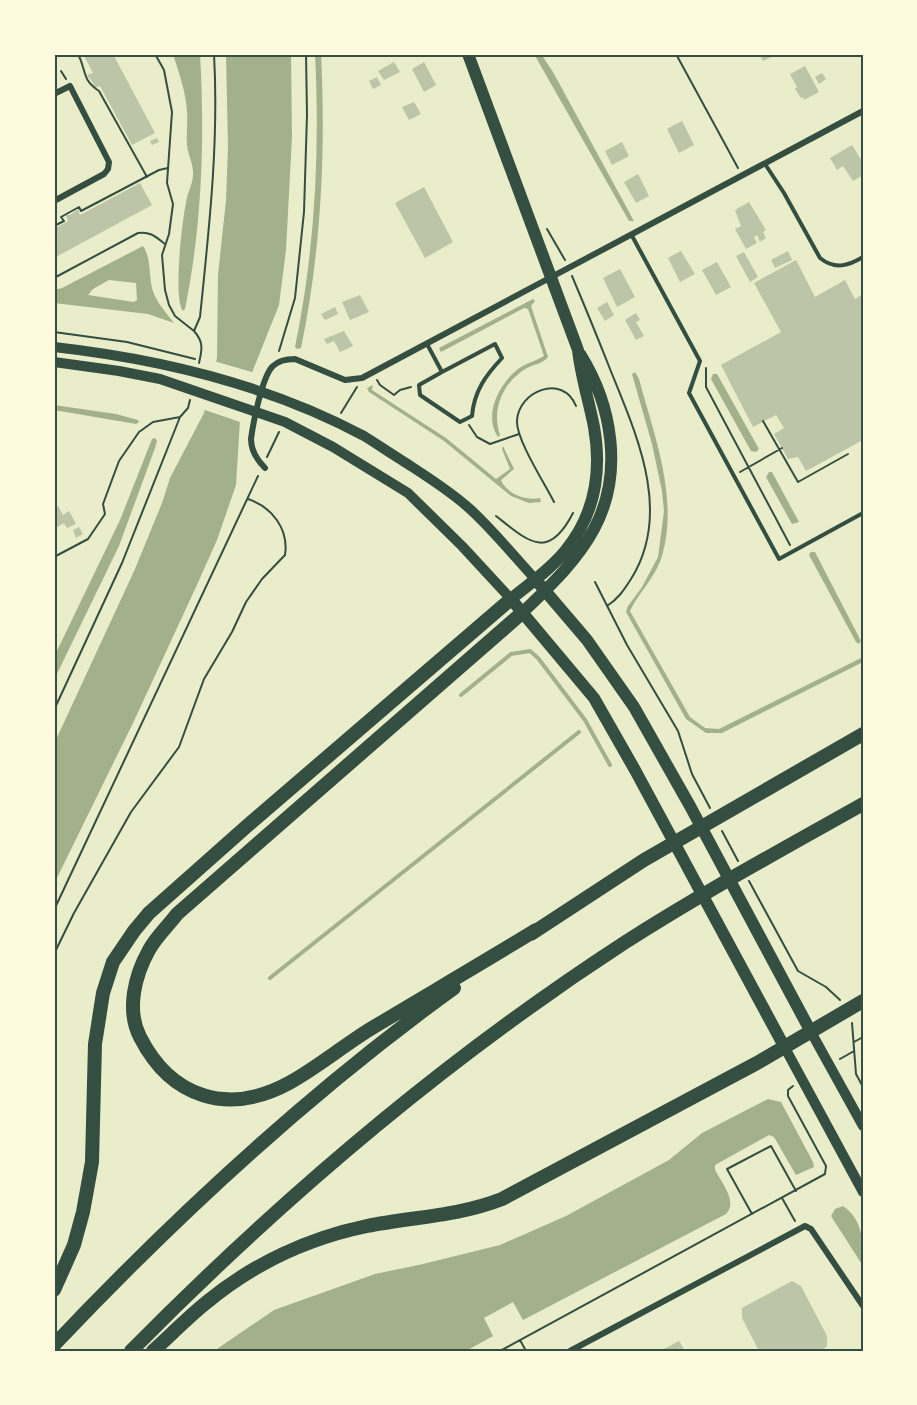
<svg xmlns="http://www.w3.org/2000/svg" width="917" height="1405" font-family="'Sofia Sans Condensed',sans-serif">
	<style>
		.water { fill: #a3b18a; fill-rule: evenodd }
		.pier { fill: #e9edc9 }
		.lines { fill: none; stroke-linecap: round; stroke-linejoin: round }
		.stream { stroke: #a3b18a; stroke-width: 4 }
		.building { fill: #bcc5a7 }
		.path { stroke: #344e41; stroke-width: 2 }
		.service { stroke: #344e41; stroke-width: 4 }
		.minor { stroke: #344e41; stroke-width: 6 }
		.secondary { stroke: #344e41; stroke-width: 10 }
		.primary { stroke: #344e41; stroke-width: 12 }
		.motorway { stroke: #344e41; stroke-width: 14 }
		.neatline { fill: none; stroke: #344e41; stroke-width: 2 }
	</style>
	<rect width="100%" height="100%" fill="#e9edc9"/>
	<path class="water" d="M173,54H200C205,139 202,226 185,309L183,311C173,299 182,222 186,203C187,193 192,186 193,176C194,164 188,156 187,145C186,134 188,123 187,112C186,92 179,73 173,54Z
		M226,54H291L292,137L286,250L279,305L253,370L240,420L236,485L217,540L196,587L133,723L54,884V744L135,569L162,503L170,478L204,413L217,358L218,275L226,200L228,147Z
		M315,54H321C326,152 321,252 301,348L297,349L295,347C315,250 320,152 315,54Z
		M534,54H541L553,72L634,221H629Z
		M143,246C152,258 148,280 154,294C159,305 167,314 174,323L148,314L54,303V290L62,288ZM109,280L136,283L137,300L134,302L88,295L93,289Z
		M533,299L535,301L531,306L548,357C543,364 534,364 527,368C503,382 491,409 500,435L498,437C483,415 499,384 518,369C526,363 536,361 544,356L528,309L524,308L441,352L439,348Z
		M635,372L639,379C654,435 679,498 662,556C656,577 639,592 630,611L690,717L705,728L719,729L863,657V662L722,733H706L686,719L626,612L628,606L642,587L658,557L664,511L662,491L652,444L632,374Z
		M713,374H717L759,449L756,452L751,451L711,379Z
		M373,385L372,390L446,438L496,479L510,469L502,449L503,446L514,469L501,480C507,494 525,501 540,498L541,502L529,503L511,496L444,441L369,392L367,388Z
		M54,405L116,414L138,420L139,422L136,424L54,410Z
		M155,438L157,441L155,448L119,546L54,680V657L120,520L152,439Z
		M769,472H772L799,522L792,524L766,477Z
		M811,552H815L861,641L859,644L856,642L809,555Z
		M768,1099L781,1102L813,1162L814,1167L796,1175L774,1137L769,1135L715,1165V1170C722,1183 738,1202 726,1214L523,1320L513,1302L484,1318L493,1336L466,1351H214L274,1310L375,1274L423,1264L500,1245L566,1216L669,1160L702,1133Z
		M843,1206C864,1220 863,1244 863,1266L831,1216L835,1209Z"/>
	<path class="pier" d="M214,361L255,373L243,423L202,409Z"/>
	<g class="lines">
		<path class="stream" d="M461,695L511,654L530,651L538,658L585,720L610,765
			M270,978L579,732"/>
	</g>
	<path class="building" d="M83,54H113L155,133L132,145L100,86L94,88L93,83L87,75L93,73Z
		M759,54H777L763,61Z
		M394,62L400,72L384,80L378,71Z
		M424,62L436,85L424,92L412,69Z
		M805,66L819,92L804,100L803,97L801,98L795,89L797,87L790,74Z
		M822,73L826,79L819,84L815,77Z
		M377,77L381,85L373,89L369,81Z
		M414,102L421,114L409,120L402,107Z
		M682,121L694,145L679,153L667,129Z
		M157,138L159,142L152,145L150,141Z
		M622,142L629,156L612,165L605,151Z
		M852,145L863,163V175L853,181L843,166L837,170L830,158Z
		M638,174L649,196L636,203L624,182Z
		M140,183L152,205L54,258V229L68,221L66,215H70L78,209L80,215Z
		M424,187L453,242L425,258L395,203Z
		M749,202L766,230L763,232L766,238L760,242L757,235L754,237L757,243L746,249L735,229L741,226L735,210Z
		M681,251L695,274L680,282L668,258Z
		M788,251L792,260L775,268L771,260Z
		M744,252L758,277L750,282L736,256Z
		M796,260L815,297L845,280L855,299L863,294V440L806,471L798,457L788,459L774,434L784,428L776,415L753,427L721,365L781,332L754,283Z
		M717,262L731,287L716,295L702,270Z
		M620,269L635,297L617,307L603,278Z
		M360,295L369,312L350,320L342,302Z
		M607,302L614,315L605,321L597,308Z
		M335,307L338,314L325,320L321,314Z
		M636,313L640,320L636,322L644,336L636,340L625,320Z
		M344,331L353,346L340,352L334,341L327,344L324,339Z
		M58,506L63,515L69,511L76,524L67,528L64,523L54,529V508Z
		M79,527L83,534L76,538L73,530Z
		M792,1281L801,1286L827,1336V1346L821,1351H759L742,1318V1308Z
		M679,1341L685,1351H660Z"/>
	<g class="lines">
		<path class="path" d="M78,54C87,71 81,79 99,91L147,177
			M155,54L164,70L172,112L167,183L173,204L169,234L162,255L165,290L169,305L175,316L194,331
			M676,54L738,168
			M61,71L66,79
			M54,226L64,221L61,217L79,207L81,211L159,170L168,168
			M547,229L565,260
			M572,276C586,309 599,341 612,374C638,438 672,514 631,579C624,590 618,599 607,606
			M54,278L138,233C150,231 156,237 165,244
			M54,332L127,342L195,359
			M279,351L295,298L304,212L307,115L306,54
			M199,363C202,350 204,342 194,331L200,317C209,229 219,142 214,54
			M706,368V387L790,545
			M377,380L380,385L394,395L400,390L411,387
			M341,413L357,387
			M763,421L798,482L848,454
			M469,425L477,437L490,444L519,434
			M267,457L279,432
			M740,472L782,448
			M554,502C545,484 516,439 517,421C518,391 563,373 576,406
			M496,516C528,541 548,562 573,513
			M54,557L88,539L105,514L103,504L119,461L139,432L153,422L180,417
			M595,582L627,645L678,731L692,774L710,808
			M54,710L122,563L180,417L188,408L190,400
			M722,831L738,861
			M749,881L798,971L826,987L840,1000
			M54,910L258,476
			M54,954L74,913L131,812L179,747L204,679L232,632L246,602L262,579L285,555C289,529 272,507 248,499
			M852,1023L856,1074L863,1087
			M854,1042L863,1037
			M840,1059L854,1051
			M782,1198L795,1221
			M752,1214L727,1169L771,1146L796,1191
			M520,1340L526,1351
			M500,1351L825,1174L826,1166L788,1096V1090L793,1086"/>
		<path class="service" d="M765,164L784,193L820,258C835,270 848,266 863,257
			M631,234L700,361L689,393L779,559L863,513
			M427,344L442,372L495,344L502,358C486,375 474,391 472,416L460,422L420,395L419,385L442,372"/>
		<path class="minor" d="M54,94L70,86L109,162L108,169L104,174L54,201
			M265,468C257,460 251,451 251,439C253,424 262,376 273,366C279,360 287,359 295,359L345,380L362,378L863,111
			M570,1351L805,1226L811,1229L863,1306"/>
		<path class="secondary" d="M54,347C161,359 269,385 364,436C377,444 390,453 403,461C426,476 449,490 470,509C493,530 514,556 535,579
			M54,362L119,371L160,379L285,422L333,447L408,493L462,546L511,599
			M811,1032L863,1126
			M785,1048L863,1192"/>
		<path class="primary" d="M468,54L578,350C581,377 589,401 594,427C602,472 595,514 566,550C551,569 529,584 511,599L594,698L635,770L785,1048
			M535,579L587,640L634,707L690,806L811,1032
			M523,612C549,587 577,561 594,529C624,473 612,405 580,354"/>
		<path class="motorway" d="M523,612L177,914C168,926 156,937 149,950C135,975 126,1010 140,1037C171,1098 228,1116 289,1083C318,1067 344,1045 372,1028C427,995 482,963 536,930
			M531,934L644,860L863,734
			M54,1290L74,1245L83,1212L92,1162L95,1044L103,993L113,962L134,931L149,913L247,826L511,599
			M54,1345C177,1215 309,1093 454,988
			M131,1351C281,1199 444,1060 624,943C702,893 783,849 863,804
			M153,1351C171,1335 188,1317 207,1302C253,1264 309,1238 367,1226C412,1217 459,1216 502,1199L757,1063L863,1001"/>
	</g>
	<rect width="917" height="1405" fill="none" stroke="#fefae0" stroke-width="111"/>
	<rect x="56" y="56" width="806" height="1294" class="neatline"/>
</svg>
